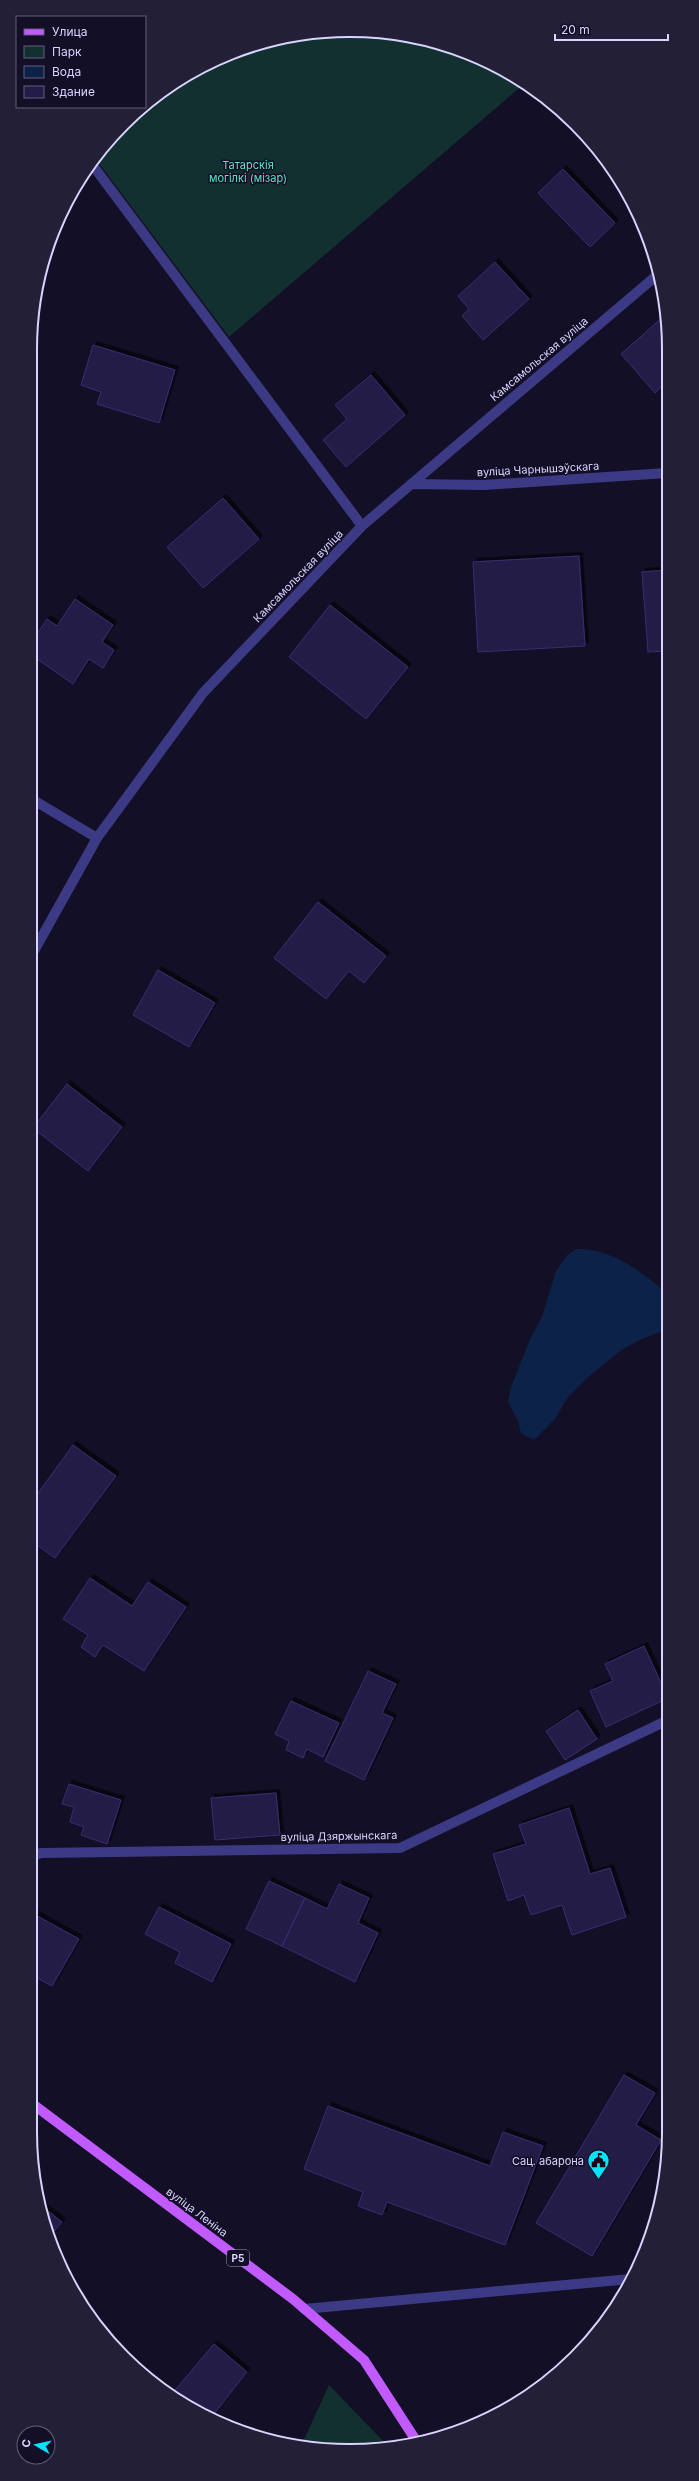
<svg xmlns="http://www.w3.org/2000/svg" width="699" height="2481" font-family="Inter,sans-serif">
	<style>
		.green { fill: #12302f }
		.water { fill: #0c2248 }
		.building { fill: #241b47; stroke: #3b2d73; filter: url(#shadow) }
		.lines { fill: none; stroke-linecap: round; stroke-linejoin: round }
		.minor { stroke: #3d3a85; stroke-width: 10 }
		.major { stroke: #c25bff; stroke-width: 10 }
		.labels { text-anchor: middle; dominant-baseline: central; stroke-width: 3; stroke-linejoin: round; paint-order: stroke }
		.shield { fill: #130f26; stroke: #9e99be; stroke-width: 1 }
		.shield-label { font-size: 10px; font-weight: bold; fill: #d9d4ff }
		.park-label { font-size: 11px; fill: #5fe0c0; stroke: #130f26 }
		.street-label { font-size: 11px; fill: #d9d4ff; stroke: #130f26 }
		.poi-label { font-size: 11px; fill: #d9d4ff; stroke: #130f26; text-anchor: end }
		.rim { fill: none; stroke: #d9d4ff; stroke-width: 2 }
	</style>
	<defs>
		<filter id="shadow"><feDropShadow dx="3.5" dy="-3.5" stdDeviation="0" flood-color="#0009"/></filter>
	</defs>
	<rect width="100%" height="100%" fill="#130f26"/>
	<path class="green" d="M349,30L412,36L509,73L524,84L229,337L95,158L123,124L172,84L227,54L287,36Z
		M329,2385L387,2445L328,2450L301,2446Z"/>
	<path class="water" d="M576,1249C612,1248 642,1272 668,1294V1329L642,1339L623,1349L589,1376L567,1398L556,1418L534,1440L521,1433L518,1421L508,1402L511,1387L531,1337L542,1317L556,1271L567,1255Z"/>
	<path class="building" d="M563,169L615,223L590,247L538,193Z
		M495,262L529,299L483,340L462,316L469,309L458,296Z
		M665,315L666,382L655,393L621,354Z
		M93,345L175,370L159,423L97,404L101,392L81,385Z
		M371,375L405,415L346,467L323,440L347,419L335,405Z
		M223,498L259,539L203,588L167,547Z
		M579,556L585,646L478,652L473,562Z
		M667,570V651L648,652L642,572Z
		M75,599L113,625L102,642L114,650L103,668L89,659L73,684L30,654V645L47,619L57,626Z
		M330,605L408,667L366,719L289,657Z
		M318,902L386,956L364,983L349,971L326,999L274,958Z
		M158,970L215,1003L189,1047L133,1015Z
		M67,1084L122,1127L88,1171L33,1128Z
		M73,1445L116,1476L55,1558L30,1540V1504Z
		M90,1578L132,1606L148,1582L186,1607L144,1671L103,1645L95,1657L81,1647L88,1635L63,1619Z
		M644,1646L668,1698L606,1727L590,1691L613,1681L605,1664Z
		M368,1671L396,1684L382,1713L393,1718L364,1780L325,1761Z
		M291,1701L339,1723L323,1757L307,1749L303,1758L286,1750L289,1741L275,1734Z
		M578,1710L597,1739L565,1760L546,1731Z
		M69,1784L121,1800L107,1844L81,1835L84,1827L70,1822L74,1807L62,1804Z
		M276,1793L280,1835L215,1840L211,1798Z
		M569,1808L590,1874L610,1868L626,1917L572,1935L562,1905L531,1915L524,1895L508,1901L493,1854L526,1844L519,1825Z
		M269,1881L305,1898L282,1946L246,1929Z
		M339,1884L369,1898L358,1923L378,1933L355,1982L282,1946L305,1898L327,1909Z
		M159,1907L231,1944L212,1982L175,1963L180,1952L145,1934Z
		M30,1912L79,1939L52,1986L30,1974Z
		M624,2075L655,2093L636,2125L661,2140L592,2256L536,2223Z
		M328,2106L490,2166L503,2132L543,2146L505,2245L387,2202L382,2215L358,2206L363,2192L304,2169Z
		M39,2204L62,2222L49,2237Z
		M214,2344L247,2372L210,2419L171,2395Z"/>
	<g class="lines">
		<path class="minor" d="M91,163L362,526
			M411,484L484,485L667,473
			M30,798L97,838
			M30,958L97,838L203,693L362,526L656,276
			M30,1857L41,1853L400,1848L668,1720
			M304,2309L631,2279"/>
		<path class="major" d="M30,2102L293,2299L364,2360L417,2442"/>
	</g>
	<defs>
		<symbol id="civic-pin" viewBox="-11 -11 22 30"><path d="M0 17L-7.5 6A9.5 9.5 0 1 1 7.5 6Z" fill="#00e5ff" stroke="#130f26"/><path d="M-.6-6.5H3V-4.5H.6V-3L4-1V1h2V6H-6V1h2V-1L-.6-3ZM-1.2 2.5V6h2.4V2.5Z" fill="#111"/></symbol>
	</defs>
	<g fill-rule="evenodd">
		<use href="#civic-pin" x="586" y="2148" width="25" height="34"/>
	</g>
	<g class="labels">
		<rect class="shield" x="227" y="2250" width="22" height="16" rx="3"/>
		<g class="shield-label">
			<text x="238" y="2258">Р5</text>
		</g>
		<g class="park-label">
			<text x="248" y="165">Татарскія<tspan x="248" dy="13">могілкі (мізар)</tspan></text>
		</g>
		<g class="street-label">
			<text transform="translate(539 359) rotate(-40)">Камсамольская вуліца</text>
			<text transform="translate(538 469) rotate(-3)">вуліца Чарнышэўскага</text>
			<text transform="translate(298 576) rotate(-46)">Камсамольская вуліца</text>
			<text transform="translate(339 1836) rotate(-1)">вуліца Дзяржынскага</text>
			<text transform="translate(197 2212) rotate(37)">вуліца Леніна</text>
		</g>
		<g class="poi-label">
			<text x="584" y="2161">Сац. абарона</text>
		</g>
	</g>
	<path d="M0 0H699V2481H0ZM349 37H350A312 312 0 0 1 662 349V2132A312 312 0 0 1 350 2444H349A312 312 0 0 1 37 2132V349A312 312 0 0 1 349 37Z" fill="#231f37" fill-rule="evenodd"/>
	<path class="rim" d="M349 37H350A312 312 0 0 1 662 349V2132A312 312 0 0 1 350 2444H349A312 312 0 0 1 37 2132V349A312 312 0 0 1 349 37Z"/>
	<rect x="16" y="16" width="130" height="92" fill="#130f26" stroke="#625e7d"/>
	<rect x="24" y="29" width="20" height="6" fill="#c25bff" stroke="#625e7d"/>
	<text x="52" y="36" font-size="12" fill="#d9d4ff">Улица</text>
	<rect x="24" y="46" width="20" height="12" fill="#12302f" stroke="#625e7d"/>
	<text x="52" y="56" font-size="12" fill="#d9d4ff">Парк</text>
	<rect x="24" y="66" width="20" height="12" fill="#0c2248" stroke="#625e7d"/>
	<text x="52" y="76" font-size="12" fill="#d9d4ff">Вода</text>
	<rect x="24" y="86" width="20" height="12" fill="#241b47" stroke="#625e7d"/>
	<text x="52" y="96" font-size="12" fill="#d9d4ff">Здание</text>
	<g transform="translate(36 2445) rotate(279)"><circle r="19" fill="#130f26" stroke="#625e7d"/>
	<path d="M0-3L7 15L0 10L-7 15Z" fill="#00e5ff"/>
	<text y="-6" font-size="11" font-weight="bold" text-anchor="middle" fill="#d9d4ff">С</text>
	</g>
	<path d="M555 34v6h113v-6" fill="none" stroke="#d9d4ff" stroke-width="2"/>
	<text x="561" y="34" font-size="12" fill="#d9d4ff" stroke="#130f26" stroke-width="3" paint-order="stroke">20 m</text>
</svg>
